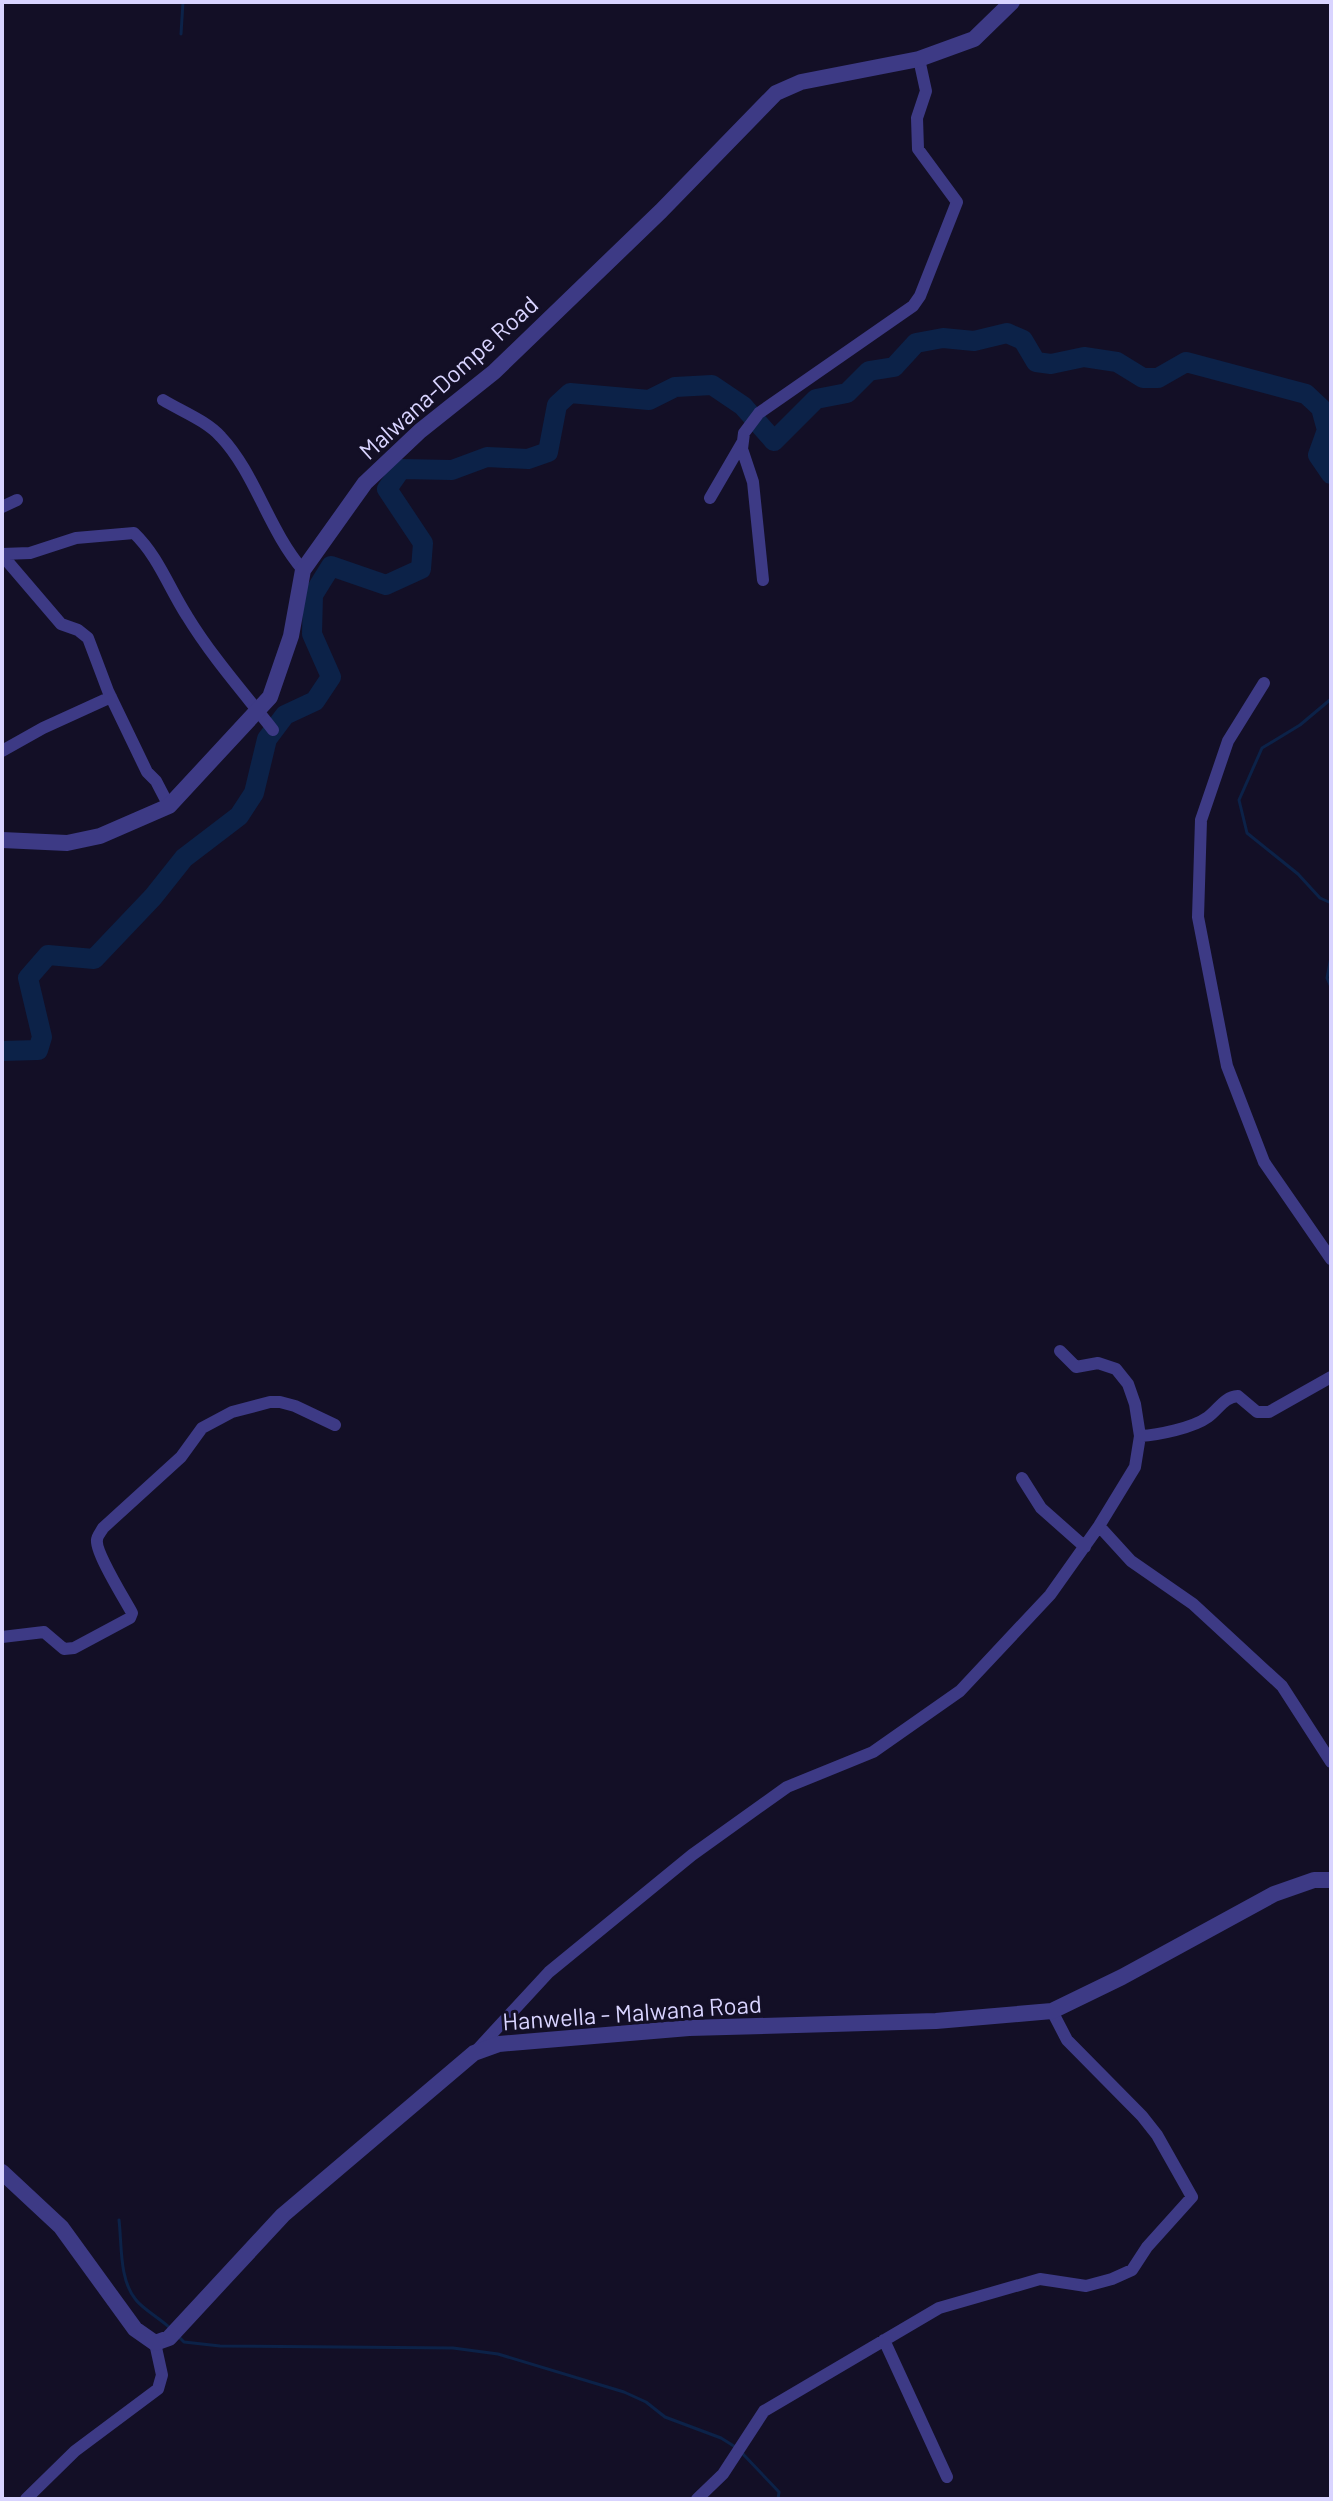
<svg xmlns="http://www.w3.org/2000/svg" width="1333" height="2501" font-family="Barlow,sans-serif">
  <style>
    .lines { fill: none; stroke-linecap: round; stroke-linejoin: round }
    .stream { stroke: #0c2248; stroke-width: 3 }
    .river { stroke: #0c2248; stroke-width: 20 }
    .minor { stroke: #3d3a85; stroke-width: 12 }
    .tertiary { stroke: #3d3a85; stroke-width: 16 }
    .labels { text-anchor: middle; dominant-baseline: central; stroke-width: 6; stroke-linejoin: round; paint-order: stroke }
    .street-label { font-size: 24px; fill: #d9d4ff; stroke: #130f26 }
  </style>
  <rect width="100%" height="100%" fill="#130f26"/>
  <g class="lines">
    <path class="stream" d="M181,34L183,2
      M1331,699L1300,725L1262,748L1239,800L1247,833L1298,874L1320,898L1331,903
      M1331,957L1327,978L1331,987
      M119,2220C122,2245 119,2280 136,2300C144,2310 161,2319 171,2329
      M179,2337L184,2342L220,2346L453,2348L498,2354L624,2392L646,2402L665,2417L721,2438L737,2448
      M742,2453L779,2492L778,2499"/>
    <path class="river" d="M2,1051L38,1050L42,1037L28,978L48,955L94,959L153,897L184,858L239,816L254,793L267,739L285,715L315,701L331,677L312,634L313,595L331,566L386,585L421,569L423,543L387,489L401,469L452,470L487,457L528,459L548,452L557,405L570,393L649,400L675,387L712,385L743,406L774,441L816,399L847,393L869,371L894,367L916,343L943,338L974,341L1007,333L1023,340L1036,362L1051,364L1084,357L1117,362L1143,378H1158L1186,362L1306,394L1321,408L1327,430L1318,455L1331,474"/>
    <path class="minor" d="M163,400C181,411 207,421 221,437C255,473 269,531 303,570
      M710,498L742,443
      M2,507L17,500
      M2,554L30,553L76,538L134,533C158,556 169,588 187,616C212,657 244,693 273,730
      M2,555L61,624L78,630L88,638L108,691L147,772L156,781L169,806
      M763,580L753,482L742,449L744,433L759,413L913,306L920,296L957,202L918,149L917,118L926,91L919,59
      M1264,683L1228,741L1201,820L1198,917L1227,1066L1264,1162L1331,1259
      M2,751L43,728L111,697
      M1140,1436C1158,1435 1193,1428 1208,1417C1219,1409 1224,1397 1238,1396L1257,1412H1269L1331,1377
      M1022,1478L1041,1508L1085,1547
      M1099,1526L1131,1561L1193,1604L1282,1686L1331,1762
      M2,1637L44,1632L64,1649L74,1648L130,1618L132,1613C125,1600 95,1552 97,1540C97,1536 101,1532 103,1528L181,1457L202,1428L232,1412L270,1402H280L295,1406L335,1425
      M476,2051L549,1972L692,1855L787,1787L873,1752L960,1691L1050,1595L1099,1526L1135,1467L1140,1436L1135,1404L1128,1384L1116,1369L1098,1363L1076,1367L1060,1351
      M884,2340L947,2477
      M26,2499L75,2451L158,2389L162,2375L155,2343
      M697,2499L723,2474L764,2411L939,2308L1040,2279L1086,2286L1112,2279L1132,2270L1147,2247L1192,2197L1157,2135L1142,2116L1067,2040L1052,2011"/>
    <path class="tertiary" d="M2,840L67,843L100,836L169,806L270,697L291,636L303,570L365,483L420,431L494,372L661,211L776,93L801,82L919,59L974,39L1012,2
      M2,2172L61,2227L135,2329L155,2343L169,2338L283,2215L474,2053L499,2044L689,2028L936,2021L1052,2011L1122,1977L1274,1894L1314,1880H1331"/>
  </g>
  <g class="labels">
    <g class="street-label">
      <text transform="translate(448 377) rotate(-42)">Malwana-Dompe Road</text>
      <text transform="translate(632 2012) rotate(-4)">Hanwella - Malwana Road</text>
    </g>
  </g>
  <rect width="1333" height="2501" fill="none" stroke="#d9d4ff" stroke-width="8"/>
</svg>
